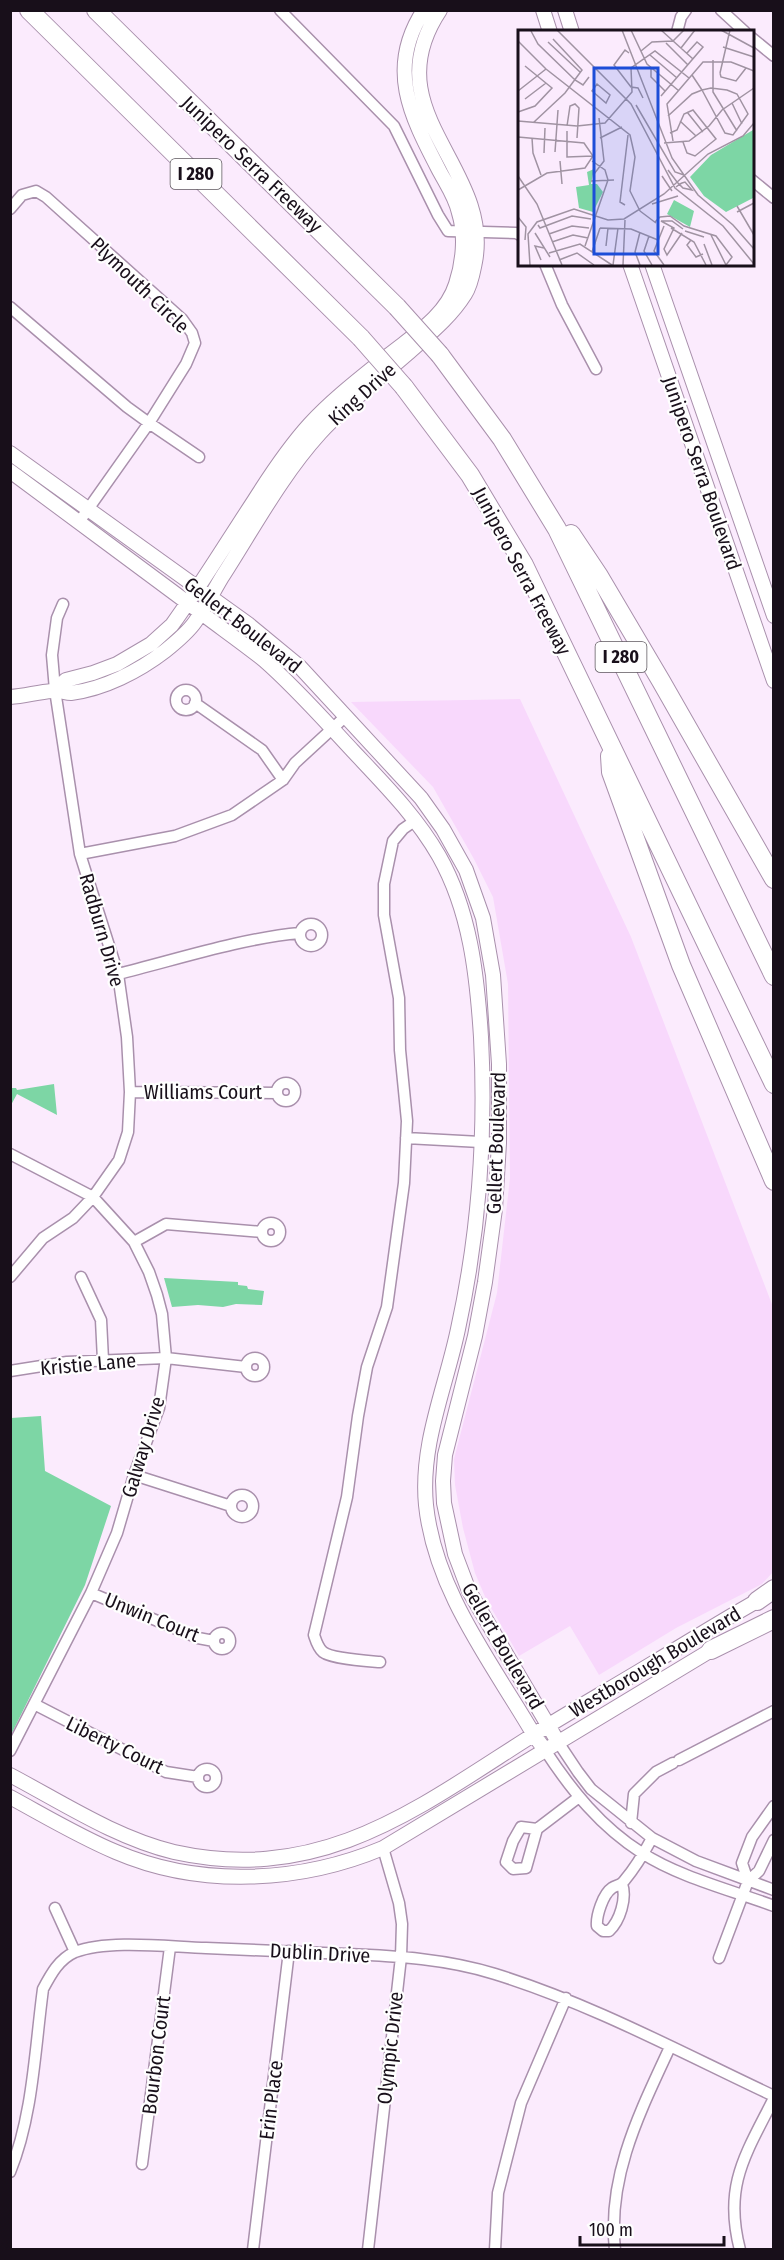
<svg xmlns="http://www.w3.org/2000/svg" width="784" height="2260" font-family="'Fira Sans Condensed',sans-serif">
  <style>
    .built { fill: #f8d8fc }
    .green { fill: #7dd6a5 }
    .lines { fill: none; stroke-linecap: round; stroke-linejoin: round }
    .street-casing { stroke: #a990ac; stroke-width: 13 }
    .secondary-casing { stroke: #a990ac; stroke-width: 16 }
    .highway-casing { stroke: #a990ac; stroke-width: 20 }
    .street { stroke: #fff; stroke-width: 10 }
    .secondary { stroke: #fff; stroke-width: 14 }
    .highway { stroke: #fff; stroke-width: 18 }
    .highway-bridge-casing { stroke: #a990ac; stroke-width: 20; stroke-linecap: butt }
    .highway-bridge { stroke: #fff; stroke-width: 18 }
    .labels { text-anchor: middle; dominant-baseline: central; stroke-width: 4.5; stroke-linejoin: round; paint-order: stroke }
    .shield { fill: #fefefe; stroke: #5d575e; stroke-width: 1.5 }
    .shield-label { font-size: 18px; font-weight: bold; fill: #180f1a }
    .street-label { font-size: 20px; fill: #180f1a; stroke: #fefefe }
    .inset-road { fill: none; stroke: #a093a2; stroke-width: 1.5 }
    .view { fill: #1d4ed8; fill-opacity: 0.15; stroke: #1d4ed8; stroke-width: 3 }
    .inset-edge { fill: none; stroke: #180f1a; stroke-width: 3 }
  </style>
  <rect width="100%" height="100%" fill="#fbebfd"/>
  <path class="built" d="M520,699L631,937L773,1307V1572L762,1584L676,1628L599,1675L570,1626L519,1656L486,1599L475,1573L463,1528L455,1485L454,1459L497,1293L510,1178L508,984L493,897L474,859L433,787L351,702Z"/>
  <path class="green" d="M54,1084L57,1115L17,1094L11,1105V1088H16L17,1090Z
    M164,1278L238,1282V1285L247,1286L248,1289L264,1291L262,1305L236,1304L223,1307L198,1305L172,1307Z
    M41,1416L45,1471L111,1506L85,1585L11,1735V1418Z"/>
  <g class="lines">
    <g class="street-casing">
      <path id="street" d="M280,10L394,126L438,215L448,231L516,233L520,235
        M721,10L745,32
        M677,32L681,17L686,10
        M752,38L774,56
        M752,180L774,198
        M10,209L22,195L36,191L46,197L182,319L192,333L195,343L186,364L149,423L127,407L10,307
        M545,264L562,305L596,369
        M79,522L149,423L199,457
        M176 700a10 10 0 1 1 20 0a10 10 0 1 1-20 0Z
        M195,703L262,750L283,780
        M80,854L175,836L232,815L283,780L295,763L346,716
        M300 935a11 11 0 1 1 22 0a11 11 0 1 1-22 0Z
        M118,974C175,960 242,938 300,933
        M277 1092a9 9 0 1 1 18 0a9 9 0 1 1-18 0Z
        M130,1092L277,1093
        M406,1138L499,1143
        M10,1154L93,1197L134,1242L149,1272L157,1295L162,1314L166,1358L159,1408L134,1475L117,1533L91,1593L10,1751
        M262 1232a9 9 0 1 1 18 0a9 9 0 1 1-18 0Z
        M134,1242L166,1224L262,1232
        M10,1277L43,1238L73,1218L93,1197L119,1160L128,1132L130,1092L127,1037L118,974L80,854L55,690L52,655L57,618L63,604
        M81,1277L101,1320L103,1360
        M246 1367a9 9 0 1 1 18 0a9 9 0 1 1-18 0Z
        M10,1371L67,1362L166,1358L246,1367
        M134,1475L231,1506
        M231 1506a11 11 0 1 1 22 0a11 11 0 1 1-22 0Z
        M91,1593L198,1638L214,1641
        M214 1641a8 8 0 1 1 16 0a8 8 0 1 1-16 0Z
        M380,1662C368,1661 332,1659 323,1652C318,1648 316,1641 314,1635L347,1497L358,1416L367,1367L387,1307L404,1183L407,1121L400,1050L399,998L384,915V884L393,841L403,829L416,820
        M34,1704L166,1772L198,1777
        M558,1742L578,1772L591,1789L652,1838L696,1861L774,1890
        M545,1750C571,1790 601,1827 642,1853C679,1877 731,1890 774,1906
        M679,1760L774,1711
        M198 1778a9 9 0 1 1 18 0a9 9 0 1 1-18 0Z
        M631,1823L634,1794L656,1772L673,1763
        M537,1829L526,1868L513,1869L506,1862L513,1841L521,1827L537,1829L579,1797
        M748,1881L742,1863L752,1837L774,1806
        M622,1884C627,1898 620,1921 609,1931H603L597,1926C596,1916 603,1894 612,1888C616,1885 620,1886 624,1881C635,1868 644,1853 652,1838
        M55,1908L75,1952
        M719,1958L748,1881L759,1871L774,1840
        M142,2164L170,1947
        M10,2172C33,2116 35,2048 43,1989C51,1974 59,1959 75,1952C109,1939 170,1947 206,1948C253,1950 300,1952 347,1954C397,1956 447,1959 495,1974C592,2004 682,2053 774,2096
        M253,2250L289,1951
        M368,2250L401,1957L402,1924L399,1903L383,1848
        M495,2250L498,2193L521,2103L566,1998
        M615,2250C607,2176 640,2112 670,2047
        M740,2250C723,2185 746,2154 774,2098"/>
    </g>
    <g class="secondary-casing">
      <path id="secondary" d="M543,10L550,32
        M565,10L572,32
        M630,264L774,681
        M652,264L774,616
        M10,453L248,624L300,667L421,798L443,829L466,870L483,918L493,975L499,1064V1143L495,1209L485,1282L475,1336L445,1455L443,1481L444,1503L455,1554L469,1591L558,1742
        M10,471C75,519 139,567 204,615C224,630 244,644 264,660C296,688 324,720 353,751C384,784 416,816 439,856C470,911 477,974 481,1037C486,1135 479,1233 458,1329C446,1387 420,1444 426,1505C435,1591 492,1663 534,1735L545,1750
        M55,690L66,680L93,673L117,664L151,644L172,625C201,585 227,542 254,501C271,474 289,447 310,424C334,398 362,377 389,355C414,335 446,316 456,284C463,263 466,235 459,213C456,198 447,185 440,172C412,118 385,69 424,10
        M10,697C25,696 38,692 52,691C59,690 65,693 71,693C104,689 139,671 165,651C175,643 188,632 195,622C205,608 213,592 222,577C253,529 281,476 320,433C346,405 377,380 407,354C428,335 450,318 465,294C471,285 473,272 475,262C493,166 372,112 440,10
        M10,1775C63,1803 116,1838 174,1852C329,1886 426,1801 549,1725C585,1703 622,1682 658,1660C693,1639 728,1617 764,1597
        M10,1797C45,1816 80,1837 116,1852C200,1888 300,1883 383,1848L718,1646"/>
    </g>
    <g class="highway-casing">
      <path id="highway" d="M29,10L361,338
        M96,10L397,307
        M440,355L502,439L557,529L774,976
        M404,387L470,475L524,565L774,1084
        M571,534L599,576L661,681L774,879
        M610,756L611,772L681,965L774,1181
        M757,1601L774,1589
        M711,1650L774,1619"/>
    </g>
    <use href="#street" class="street"/>
    <use href="#secondary" class="secondary"/>
    <use href="#highway" class="highway"/>
    <g class="highway-bridge-casing">
      <path id="highway-bridge" d="M397,307L440,355
        M361,338L404,387"/>
    </g>
    <use href="#highway-bridge" class="highway-bridge"/>
  </g>
  <g class="labels">
    <g class="shield">
      <rect x="170.5" y="159" width="51" height="30" rx="4.5"/>
      <rect x="595.5" y="642" width="51" height="30" rx="4.5"/>
    </g>
    <g class="shield-label">
      <text x="196" y="174">I 280</text>
      <text x="621" y="657">I 280</text>
    </g>
    <g class="street-label">
      <text transform="translate(252 164) rotate(44)">Junipero Serra Freeway</text>
      <text transform="translate(140 285) rotate(44)">Plymouth Circle</text>
      <text transform="translate(362 394) rotate(-42)">King Drive</text>
      <text transform="translate(702 473) rotate(71)">Junipero Serra Boulevard</text>
      <text transform="translate(522 571) rotate(62)">Junipero Serra Freeway</text>
      <text transform="translate(243 625) rotate(38)">Gellert Boulevard</text>
      <text transform="translate(102 930) rotate(74)">Radburn Drive</text>
      <text x="203" y="1092">Williams Court</text>
      <text transform="translate(496 1143) rotate(-88)">Gellert Boulevard</text>
      <text transform="translate(88 1364) rotate(-5)">Kristie Lane</text>
      <text transform="translate(143 1447) rotate(-73)">Galway Drive</text>
      <text transform="translate(152 1617) rotate(22)">Unwin Court</text>
      <text transform="translate(503 1646) rotate(60)">Gellert Boulevard</text>
      <text transform="translate(655 1662) rotate(-31)">Westborough Boulevard</text>
      <text transform="translate(115 1745) rotate(26)">Liberty Court</text>
      <text transform="translate(320 1953) rotate(3)">Dublin Drive</text>
      <text transform="translate(390 2048) rotate(-84)">Olympic Drive</text>
      <text transform="translate(156 2055) rotate(-83)">Bourbon Court</text>
      <text transform="translate(271 2100) rotate(-83)">Erin Place</text>
    </g>
  </g>
  <g transform="translate(518 30)">
    <rect width="236" height="236" fill="#fbebfd"/>
    <path d="M235,100V168L208,182L186,166L172,147L193,125ZM76,139L73,154H79L85,162L75,182L61,178L58,157L71,155L69,142ZM156,170L176,181L172,197L149,184Z" fill="#7dd6a5"/>
    <path class="inset-road" d="M39,0L113,74L157,158L205,196L236,234M104,0L154,128L180,165L215,195L236,219M113,0L129,34L161,61M143,0L175,29M203,0L236,18M13,1L20,14L57,50L65,55L71,47M0,11L28,39L112,105L117,127L112,161L122,181M30,12L62,42M148,13L170,35M205,17L236,27M163,18L177,0M123,21L134,12L155,11L166,0M111,23L107,20L96,35L113,57L120,58L125,68M132,25L159,48M195,30V62L219,101M133,37V47L147,61M202,43L212,0M202,43L203,47L218,51L228,38M174,45L184,60M79,54L92,65L88,73L74,61ZM0,61L28,39M143,66L185,17L179,12L169,23M7,69L28,53M214,73L224,94M118,75L157,142L166,145M0,82L17,76L34,58L7,36M169,82L185,102M150,86L174,64L184,60L193,58L209,60L219,64L230,84L215,105L207,103L184,60M0,91L59,96L87,93L114,62L113,38L137,21L171,48M162,91L178,106M16,92L47,63L64,40L35,9M49,96L52,76L57,74L61,78L59,108M49,101V127L75,126M152,103L159,100L166,84L175,80L198,109L177,126L169,123L165,112M0,107L66,113L75,126L67,138L29,143L0,160M14,108L15,123L23,145M82,108L104,97M155,111L149,74L185,32H213L236,41M146,113L171,111L191,96L204,80L236,58M37,122L40,80M26,123L27,98M42,131L44,154M150,140L159,152L165,158L174,160L167,152L164,153L162,154L158,157M0,146L19,174L44,235M144,146L154,161M73,151L96,150M76,151V144L86,131L81,88M134,174L160,166M107,175L102,172L110,105M219,176L236,205M122,181L138,193M219,182L236,173M0,187L8,197L7,210M137,192L142,187L152,186L166,196L198,206L214,227L208,235M20,195L22,198L54,186L73,189M82,198L113,199L140,210M153,198L176,212L188,235M167,201L186,207M17,203L32,227M164,203L149,225L146,219L156,198L143,191H154L165,199M31,204L54,196L71,198M193,205L208,235M131,206L126,221L134,235M173,210L169,215L178,227L185,224M34,212L55,205L70,208M186,214L194,235M67,216L90,150L87,140L74,131M88,216L90,198M74,222L82,198M31,223L62,214L94,235M23,230L17,216L26,218M41,230L59,223L76,235M12,235L10,204L19,192L56,179L90,190L106,189L146,164L190,124L225,106L236,93M95,235L100,198M105,235L107,190M122,235L117,222L122,202M146,235L136,221L146,196"/>
    <path class="view" d="M76,38H140V224H76Z"/>
    <rect width="236" height="236" class="inset-edge"/>
  </g>
  <rect width="784" height="2260" fill="none" stroke="#180f1a" stroke-width="24"/>
  <path d="M580 2236v9h144v-9" fill="none" stroke="#180f1a" stroke-width="3"/>
  <text x="589" y="2236" font-size="18" fill="#180f1a" stroke="#fefefe" stroke-width="4.5" paint-order="stroke">100 m</text>
</svg>
